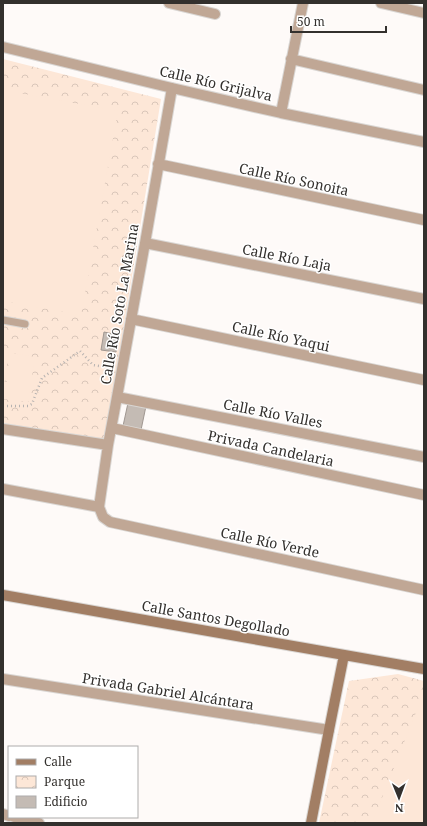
<svg xmlns="http://www.w3.org/2000/svg" width="427" height="826" font-family="'Noto Serif',serif">
  <style>
    .park { fill: url(#park-crowns) }
    .pitch { fill: #fde7d7 }
    .building { fill: #c4bbb4; stroke: #a09791 }
    .lines { fill: none; stroke-linecap: round; stroke-linejoin: round }
    .service-casing { stroke: #d9d6d3; stroke-width: 9 }
    .minor-casing { stroke: #d9d6d3; stroke-width: 12 }
    .secondary-casing { stroke: #d9d6d3; stroke-width: 12 }
    .path { stroke: #b6b2b0; stroke-width: 2.5; stroke-dasharray: 1 3; stroke-linecap: butt }
    .service { stroke: #c0a795; stroke-width: 7 }
    .minor { stroke: #c0a795; stroke-width: 10 }
    .secondary { stroke: #a27e64; stroke-width: 10 }
    .labels { text-anchor: middle; dominant-baseline: central; stroke-width: 3; stroke-linejoin: round; paint-order: stroke }
    .street-label { font-size: 14px; fill: #33302d; stroke: #fff }
  </style>
  <defs>
    <pattern id="park-crowns" width="20" height="18" patternUnits="userSpaceOnUse"><rect width="20" height="18" fill="#fde7d7"/><path d="M2 6a3 3 0 1 1 6 0M12 15a3 3 0 1 1 6 0" fill="none" stroke="#d9c6b9"/></pattern>
  </defs>
  <rect width="100%" height="100%" fill="#fefaf8"/>
  <path class="park" d="M3,59L161,99L105,441L3,423Z
    M398,674L424,681V823H319L349,681Z"/>
  <path class="pitch" d="M3,90L118,111L81,315L3,301Z
    M3,352H9L3,393Z
    M11,353L35,357L28,402L4,399Z
    M423,695L424,823H372Z"/>
  <path class="building" d="M104,332L118,335L116,352L101,350Z
    M128,403L146,406L141,430L123,426Z"/>
  <g class="lines">
    <g class="service-casing">
      <path id="service" d="M3,320L25,324"/>
    </g>
    <g class="minor-casing">
      <path id="minor" d="M169,3L215,14
        M381,3L424,13
        M3,47L172,88L281,113L424,142
        M291,59L424,90
        M172,88L145,243L117,397L108,445L99,507L103,517L110,522L424,590
        M281,113L303,3
        M158,164L424,220
        M145,243L424,299
        M131,319L424,380
        M117,397L424,457
        M112,428L424,495
        M3,429L108,445
        M3,489L99,507
        M3,679L329,730
        M3,814L9,816
        M14,817L39,823"/>
    </g>
    <g class="secondary-casing">
      <path id="secondary" d="M3,595L424,669
        M311,823L329,730L344,655"/>
    </g>
    <path class="path" d="M3,406H28L32,404L42,378L80,351L93,365L112,368"/>
    <use href="#service" class="service"/>
    <use href="#minor" class="minor"/>
    <use href="#secondary" class="secondary"/>
  </g>
  <g class="labels">
    <g class="street-label">
      <text transform="translate(216 83) rotate(13)">Calle Río Grijalva</text>
      <text transform="translate(294 179) rotate(12)">Calle Río Sonoita</text>
      <text transform="translate(287 257) rotate(11)">Calle Río Laja</text>
      <text transform="translate(119 304) rotate(-80)">Calle Río Soto La Marina</text>
      <text transform="translate(281 336) rotate(12)">Calle Río Yaqui</text>
      <text transform="translate(273 413) rotate(11)">Calle Río Valles</text>
      <text transform="translate(271 448) rotate(12)">Privada Candelaria</text>
      <text transform="translate(270 542) rotate(12)">Calle Río Verde</text>
      <text transform="translate(216 618) rotate(10)">Calle Santos Degollado</text>
      <text transform="translate(168 691) rotate(9)">Privada Gabriel Alcántara</text>
    </g>
  </g>
  <rect width="427" height="826" fill="none" stroke="#33302d" stroke-width="8"/>
  <rect x="8" y="746" width="130" height="72" fill="#ffffff" stroke="#adacab"/>
  <rect x="16" y="759" width="20" height="6" fill="#a27e64" stroke="#adacab"/>
  <text x="44" y="766" font-size="12" fill="#33302d">Calle</text>
  <rect x="16" y="776" width="20" height="12" fill="url(#park-crowns)" stroke="#adacab"/>
  <text x="44" y="786" font-size="12" fill="#33302d">Parque</text>
  <rect x="16" y="796" width="20" height="12" fill="#c4bbb4" stroke="#adacab"/>
  <text x="44" y="806" font-size="12" fill="#33302d">Edificio</text>
  <g transform="translate(399 798) rotate(179)" stroke="#ffffff" stroke-width="3" paint-order="stroke">
  <path d="M0-3L7 15L0 10L-7 15Z" fill="#33302d"/>
  <text y="-6" font-size="11" font-weight="bold" text-anchor="middle" fill="#33302d">N</text>
  </g>
  <path d="M291 26v6h95v-6" fill="none" stroke="#33302d" stroke-width="2"/>
  <text x="297" y="26" font-size="12" fill="#33302d" stroke="#ffffff" stroke-width="3" paint-order="stroke">50 m</text>
</svg>
